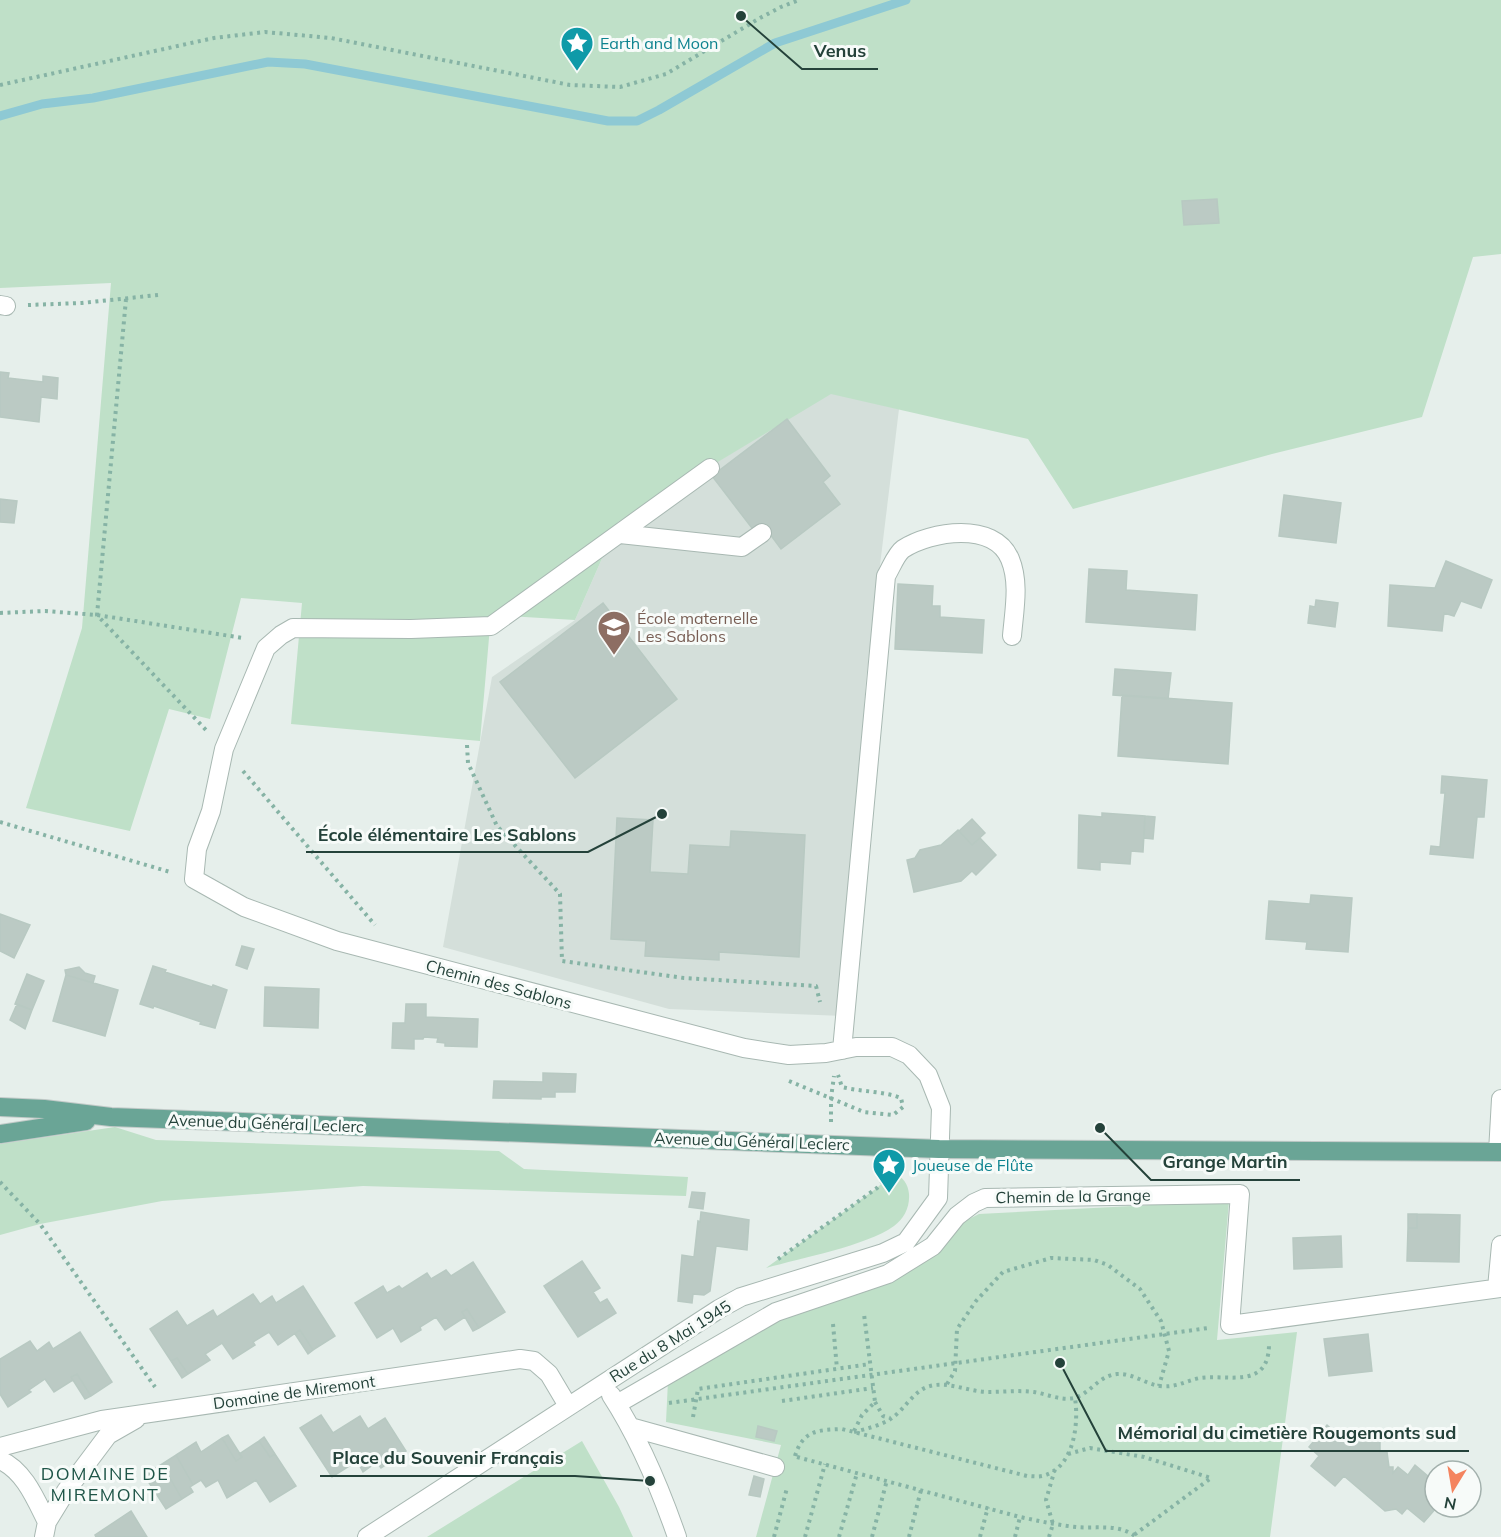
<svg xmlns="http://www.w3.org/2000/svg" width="1501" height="1537" font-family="Mulish,sans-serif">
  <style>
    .built { fill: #d4dfda }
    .green { fill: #bfe0c8 }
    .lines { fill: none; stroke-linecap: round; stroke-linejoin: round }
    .stream { stroke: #8ec9d4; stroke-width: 9 }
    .building { fill: #bbcac4; stroke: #b8c9c2; stroke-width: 1.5 }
    .minor-casing { stroke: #a8b8b2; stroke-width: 20 }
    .major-casing { stroke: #c2cac8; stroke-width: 20 }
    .path { stroke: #86b3a5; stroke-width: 4; stroke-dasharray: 3 4.5; stroke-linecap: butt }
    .minor { stroke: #fff; stroke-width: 18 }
    .major { stroke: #6aa596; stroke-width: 18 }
    .labels { text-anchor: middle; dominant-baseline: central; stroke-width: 6; stroke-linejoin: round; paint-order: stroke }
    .culture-label { font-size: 16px; fill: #0d838f; stroke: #f7fbf9; text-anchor: start }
    .education-label { font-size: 16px; fill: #785e54; stroke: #f7fbf9; text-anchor: start }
    .street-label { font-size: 16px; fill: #24423a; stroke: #f7fbf9 }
    .neighbourhood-label { font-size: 18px; letter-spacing: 1.5px; fill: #1f5548; stroke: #f7fbf9 }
    .leader { fill: none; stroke: #24423a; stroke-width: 2 }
    .callout-dot { fill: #24423a; stroke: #f7fbf9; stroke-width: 2 }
    .callout-label { font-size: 18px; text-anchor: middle; font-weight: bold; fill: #24423a; stroke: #f7fbf9; stroke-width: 6; stroke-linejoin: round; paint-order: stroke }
  </style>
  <rect width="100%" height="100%" fill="#e6efeb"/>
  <path class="built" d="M831,393L899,409L866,680L843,1016L669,1009L443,947L492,677L575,620L618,522Z"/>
  <path class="green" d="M0,0H1501V254L1473,257L1422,417L1272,454L1073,509L1028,439L831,394L618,522L575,620L491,615L480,741L291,724L302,603L241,598L210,719L169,709L130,831L26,808L82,628L111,283L0,288Z
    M115,1127L156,1140L499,1151L524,1169L688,1177L686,1196L363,1186L162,1201L40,1224L0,1235V1144Z
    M894,1173C903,1177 908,1184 909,1194C910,1207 904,1219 894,1226C866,1246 801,1258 766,1268L877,1188L888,1177Z
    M1229,1201L1217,1340L1297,1332L1270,1537H756L781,1445L666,1422L668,1381L781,1319L885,1283L957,1225L979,1214Z
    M582,1441L619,1507L633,1537H427Z"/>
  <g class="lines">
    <path class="stream" d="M0,116L42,104L93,98L268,62L305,64L608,121H637L659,110L775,43L906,0"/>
  </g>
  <path class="building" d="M1217,199L1219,223L1184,225L1182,201Z
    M0,372L9,373L8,378L43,382V376L58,378L57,399L41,397L39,422L0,417Z
    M787,419L830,476L823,482L840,504L781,549L764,526L755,532L712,476Z
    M1284,495L1341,503L1336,543L1279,536Z
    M0,499L17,501L14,523L0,522Z
    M1446,561L1492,580L1481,608L1461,601L1454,616L1444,613L1442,631L1388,626L1390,585L1435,588Z
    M1089,569L1127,571L1126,590L1197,595L1195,630L1086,622Z
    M898,584L933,586L932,606H940V617L984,620L982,653L895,649Z
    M1316,600L1338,603L1335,627L1308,623L1310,606L1315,607Z
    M603,603L677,699L575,778L500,682Z
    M1115,669L1171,673L1168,699L1113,695Z
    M1122,695L1232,703L1228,764L1118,756Z
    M1442,776L1487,780L1484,817H1477L1473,858L1430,854L1431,846L1440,847L1445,793H1441Z
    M1102,813L1145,816L1143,852L1131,851L1130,864L1100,862V870L1078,868L1079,815L1102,817Z
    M1145,816L1155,817L1153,839L1144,838Z
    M617,818L653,820L650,872L688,874L690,845L730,847L731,831L805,835L799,957L719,952V960L645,956L646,941L611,939Z
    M972,819L985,833L972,845L959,831Z
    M958,830L972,845L980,838L996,855L976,875L972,871L961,881L914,892L907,860L915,858L920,850L941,845Z
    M1311,895L1352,898L1348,952L1306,949L1307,942L1266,939L1269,901L1310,904Z
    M0,914L30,925L14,958L0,951Z
    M242,946L254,949L247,969L236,965Z
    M153,966L166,970L165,972L212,987L213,985L227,990L215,1028L200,1024L201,1022L154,1006L153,1008L140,1004Z
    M79,967L85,973L95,976L93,983L66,975L65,970Z
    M27,974L44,981L32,1010L15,1004Z
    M66,975L118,990L105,1036L53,1021Z
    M265,987L319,989L318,1028L264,1026Z
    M17,1004L32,1010L25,1029L10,1020Z
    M406,1004H426V1017L478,1019L477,1047L445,1046V1043L437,1042L438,1038L424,1037L423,1039H414V1049L392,1048L393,1023H405Z
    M543,1073L576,1074L575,1092H555V1097H541V1099L493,1098L494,1081L543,1082Z
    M692,1192L705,1193L703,1209L689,1207Z
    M701,1212L749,1220L747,1250L716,1246L710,1291L704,1295L693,1294L692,1303L678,1301L682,1255L694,1257L698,1221L700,1222Z
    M1408,1214H1417V1228H1408Z
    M1417,1214L1460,1215L1459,1262L1407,1261L1408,1228H1417Z
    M1341,1236L1342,1267L1294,1269L1293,1238Z
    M582,1261L600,1288L593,1292L600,1303L607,1299L616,1313L578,1337L544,1286Z
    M473,1262L505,1312L479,1328L467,1309L462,1312L465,1317L445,1330L436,1317L420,1327L421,1330L401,1342L393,1328L377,1338L355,1303L383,1286L387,1293L399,1286L402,1289L427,1273L431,1279L446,1270L451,1276Z
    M303,1286L335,1336L313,1350L300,1330L278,1345L269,1332L253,1342L255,1345L233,1359L222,1343L205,1354L210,1360L188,1374L177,1358L171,1361L150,1329L177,1311L187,1326L213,1310L217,1317L253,1294L260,1304L272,1296L276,1303Z
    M467,1309L479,1328L473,1331L462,1312Z
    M300,1330L313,1350L308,1354L295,1334Z
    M80,1332L112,1382L91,1396L77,1374L71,1377L73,1380L54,1392L45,1379L29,1390L31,1392L8,1407L0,1394V1359L30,1341L37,1351L49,1342L53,1349Z
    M1368,1334L1372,1371L1329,1376L1324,1339Z
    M177,1358L188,1374L182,1378L171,1361Z
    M77,1374L91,1396L85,1399L71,1377Z
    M321,1415L333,1433L360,1416L368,1429L385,1418L406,1451L381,1468L377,1462L363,1472L357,1461L332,1477L300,1428Z
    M1327,1425L1350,1446L1357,1436L1380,1434V1452H1387L1389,1467H1393V1473L1398,1467L1408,1475L1415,1465L1435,1482V1488L1427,1497L1430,1500L1432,1497L1435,1499V1507H1437L1424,1522L1407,1508L1402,1514L1396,1509L1385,1511L1344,1476L1335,1486L1311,1466L1319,1456L1309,1447Z
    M758,1426L777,1431L774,1441L756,1437Z
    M228,1435L242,1457L236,1461L222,1438Z
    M264,1437L275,1454L270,1457L259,1441Z
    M222,1438L236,1461L242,1457L239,1454L259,1441L270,1457L275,1454L296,1486L270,1502L256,1480L227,1498L218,1480L206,1487L201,1480L193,1485L176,1455L196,1442L201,1452Z
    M176,1455L193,1485L190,1487L193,1492L182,1499L162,1464Z
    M162,1464L182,1499L166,1509L144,1475Z
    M754,1476L764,1479L760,1497L749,1495Z
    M131,1511L147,1537H96L95,1535Z"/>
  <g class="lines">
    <g class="minor-casing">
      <path id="minor" d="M0,305L6,306
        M620,534L742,547L762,533
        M842,1050L886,576C891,568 896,554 903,549C931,531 994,521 1010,559C1020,583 1014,611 1012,636
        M1498,1152L1501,1099
        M1497,1288L1501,1245
        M611,1395C639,1438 660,1488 677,1537
        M617,1404L776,1312L888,1274L933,1246L957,1216L974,1203L985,1198L1240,1194L1230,1325L1501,1288
        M630,1427L775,1467
        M0,1447L102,1420L520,1359L534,1361L549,1374L568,1406
        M0,1460C24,1470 36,1500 47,1522
        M44,1537L47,1522L66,1491L108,1435L136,1419
        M367,1537L719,1309L741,1297L883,1253L906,1242L938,1198L941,1108L928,1075L909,1055L892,1047H856L826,1053L789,1055L744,1048L337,941L244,907L194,879L197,849L211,811L224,749L266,648L281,635L293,628L411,629L491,626L710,468"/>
    </g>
    <g class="major-casing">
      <path id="major" d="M0,1107L44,1109L111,1117L939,1149L1501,1152
        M0,1134L86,1121"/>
    </g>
    <path class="path" d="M0,85L214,38L265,32L331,38L570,85L620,87L666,74L760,18L781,7L799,0
      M126,299L97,615L206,730
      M28,305L82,303L158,295
      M0,613L45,611L97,615L243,638
      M467,745L468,763L497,826L560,894L562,961L684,978L816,986L820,1002
      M243,771L375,925
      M0,822L170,872
      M789,1081L864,1112L893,1115L903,1107L901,1098C883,1091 862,1092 842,1087L838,1075
      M831,1122V1098L834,1076
      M0,1182L40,1224L155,1387
      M778,1259L877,1188L888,1177L887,1171
      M833,1324L837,1369
      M947,1384L955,1371L957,1329L976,1301L1003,1272L1051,1258L1094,1260L1108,1265L1140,1289L1161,1321L1169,1351L1159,1386
      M782,1401L873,1388
      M875,1402L883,1416L890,1418
      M669,1403L1208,1328
      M693,1417L698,1389L870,1364
      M854,1431L862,1415L875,1402L864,1314
      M854,1432C866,1429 882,1425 892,1418C905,1409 914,1390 930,1386C949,1381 969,1392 988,1392C1003,1392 1018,1390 1034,1392C1047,1394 1061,1401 1074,1398C1090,1394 1098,1376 1117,1374C1133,1373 1145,1384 1160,1386C1176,1388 1185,1381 1200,1378C1228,1374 1269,1390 1269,1344
      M1068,1454L1090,1448L1144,1457L1211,1478L1134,1535
      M795,1456C803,1430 818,1430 842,1429L1027,1476C1032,1476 1037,1477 1042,1476C1074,1469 1079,1424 1075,1398
      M797,1457L1020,1517C1039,1521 1057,1525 1076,1527C1096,1529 1119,1523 1136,1537
      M774,1537L787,1488
      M805,1537L825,1464
      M839,1537L857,1473
      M872,1537L887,1480
      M909,1537L921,1490
      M980,1537L988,1507
      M1015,1537L1020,1517
      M1049,1537L1053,1524L1046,1500L1055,1469"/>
    <use href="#minor" class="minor"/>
    <use href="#major" class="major"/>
  </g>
  <defs>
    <g id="sight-pin" transform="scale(1.725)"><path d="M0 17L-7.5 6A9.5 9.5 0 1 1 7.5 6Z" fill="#0f9aa8" stroke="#f7fbf9"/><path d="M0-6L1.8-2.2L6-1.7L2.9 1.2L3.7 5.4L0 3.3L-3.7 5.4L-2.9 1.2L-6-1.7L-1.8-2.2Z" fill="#fff"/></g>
    <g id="school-pin" transform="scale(1.725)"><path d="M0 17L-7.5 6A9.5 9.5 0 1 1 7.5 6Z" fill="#8d6e63" stroke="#f7fbf9"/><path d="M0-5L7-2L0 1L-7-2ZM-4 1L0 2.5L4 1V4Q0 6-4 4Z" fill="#fff"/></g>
  </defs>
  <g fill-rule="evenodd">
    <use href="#sight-pin" x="577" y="43"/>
    <use href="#school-pin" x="614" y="627"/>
    <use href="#sight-pin" x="889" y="1165"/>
  </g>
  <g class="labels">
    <g class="culture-label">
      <text x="600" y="43">Earth and Moon</text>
      <text x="912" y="1165">Joueuse de Flûte</text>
    </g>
    <g class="education-label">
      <text x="637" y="618">École maternelle<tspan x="637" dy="18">Les Sablons</tspan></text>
    </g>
    <g class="street-label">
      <text transform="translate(499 984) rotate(15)">Chemin des Sablons</text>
      <text transform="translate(266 1123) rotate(2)">Avenue du Général Leclerc</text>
      <text transform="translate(752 1141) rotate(2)">Avenue du Général Leclerc</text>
      <text transform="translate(1073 1196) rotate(-1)">Chemin de la Grange</text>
      <text transform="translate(670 1341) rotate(-32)">Rue du 8 Mai 1945</text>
      <text transform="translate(294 1392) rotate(-8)">Domaine de Miremont</text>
    </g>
    <g class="neighbourhood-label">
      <text x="105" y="1473">DOMAINE DE<tspan x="105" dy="21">MIREMONT</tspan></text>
    </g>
  </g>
  <path class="leader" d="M741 16L802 69H878M662 814L588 852H306M1100 1128L1151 1180H1300M1060 1363L1106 1451H1469M650 1481L575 1476H320"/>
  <g class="callout-dot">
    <circle cx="741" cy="16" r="6"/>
    <circle cx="662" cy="814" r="6"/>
    <circle cx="1100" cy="1128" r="6"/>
    <circle cx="1060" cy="1363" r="6"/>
    <circle cx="650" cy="1481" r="6"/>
  </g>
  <g class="callout-label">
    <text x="840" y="57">Venus</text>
    <text x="447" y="841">École élémentaire Les Sablons</text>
    <text x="1225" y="1168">Grange Martin</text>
    <text x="1287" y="1439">Mémorial du cimetière Rougemonts sud</text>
    <text x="448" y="1464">Place du Souvenir Français</text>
  </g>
  <g transform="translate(1453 1489) rotate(191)"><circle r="28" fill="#f7fbf9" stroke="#a3b1ad" stroke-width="1.5"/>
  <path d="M0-4.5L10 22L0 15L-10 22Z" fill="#f4845f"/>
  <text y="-9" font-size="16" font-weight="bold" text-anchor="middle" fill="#24423a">N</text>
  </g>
</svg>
